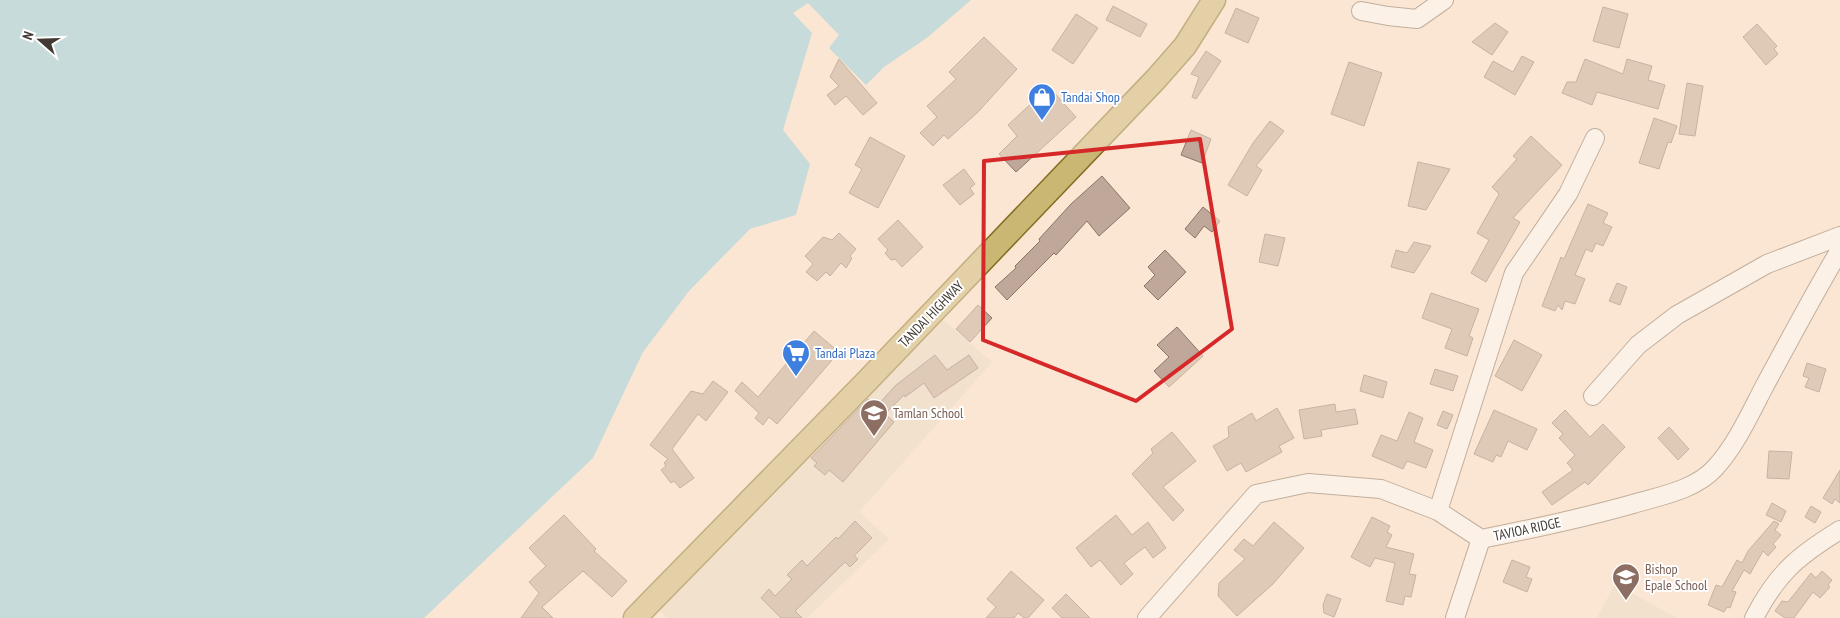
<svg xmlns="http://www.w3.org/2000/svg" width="1840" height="618" font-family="'PT Sans Narrow',sans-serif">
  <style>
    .education { fill: #e7dbc7 }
    .water { fill: #8bcee5 }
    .building { fill: #bfa899; stroke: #8b7466 }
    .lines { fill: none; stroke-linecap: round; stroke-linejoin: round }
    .minor-casing { stroke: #7f6d5b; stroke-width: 20 }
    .major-casing { stroke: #836c20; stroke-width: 25 }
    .minor { stroke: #fff; stroke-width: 18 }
    .major { stroke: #cab774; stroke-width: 22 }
    .marked { fill: none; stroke: #d62828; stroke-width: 4; stroke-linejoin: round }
    .labels { text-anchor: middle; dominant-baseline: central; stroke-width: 4; stroke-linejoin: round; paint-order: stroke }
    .shop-label { font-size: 14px; fill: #366cbe; stroke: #fff; text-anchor: start }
    .street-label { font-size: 14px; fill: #423a32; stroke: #fff }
    .education-label { font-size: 14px; fill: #785e54; stroke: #fff; text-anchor: start }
  </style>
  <rect width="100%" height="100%" fill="#fae6d2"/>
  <path class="education" d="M937,315L992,362L859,512L889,539L807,618H667L660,611Z
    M1615,584L1677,618H1597Z"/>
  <path class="water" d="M0,0H971L928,37L884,67L866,85L829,48L839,35L808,3L793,13L812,33L783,130L810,164L796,215L750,229L689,291L643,352L593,458L424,618H0Z"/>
  <path class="building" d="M1113,6L1147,24L1140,37L1106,20Z
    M1603,7L1628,14L1619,48L1593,41Z
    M1236,8L1259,18L1248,43L1225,33Z
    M1076,14L1098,28L1073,64L1052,50Z
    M1495,23L1508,32L1492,55L1472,42Z
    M1757,24L1777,46L1774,49L1778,54L1766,65L1743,37Z
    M984,37L1017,69L978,112L948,139L944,135L933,146L920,133L937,117L927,106L956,79L949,72Z
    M1206,51L1221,61L1196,99L1192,97L1199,77L1191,74Z
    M1522,56L1534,62L1515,95L1484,77L1493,61L1513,72Z
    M839,59L877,103L863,115L846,96L835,105L827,95L839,86L830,77Z
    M1585,59L1623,74L1627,59L1652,66L1648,80L1665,85L1658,109L1597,92L1592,105L1562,93L1567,82H1576Z
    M1349,62L1382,73L1364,126L1331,114Z
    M1687,83L1703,86L1695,136L1679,134Z
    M1049,87L1076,117L1016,172L999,154L1017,136L1008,125Z
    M1654,118L1677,126L1671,143L1668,142L1659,169L1639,163Z
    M1270,121L1284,131L1256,166L1262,170L1247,196L1228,185L1253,143Z
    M1191,130L1211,139L1202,163L1181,155Z
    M1531,136L1562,165L1513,218L1520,222L1486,282L1471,273L1489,240L1477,233L1499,194L1492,187L1517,159L1513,156Z
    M870,137L905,156L878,208L849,193L862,169L855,165Z
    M1418,162L1450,169L1426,210L1408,206Z
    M964,169L975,184L970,188L974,194L960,205L943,185Z
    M1102,176L1130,208L1099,236L1087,221L1056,255L1054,253L1007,300L995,287L1016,268L1015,266L1040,241L1039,239L1071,204Z
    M1588,204L1608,213L1603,223L1612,227L1603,246L1596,243L1592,252L1586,249L1575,275L1585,279L1575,304L1565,301L1562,310L1558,305L1555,311L1542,306L1561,257L1564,259Z
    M1203,207L1220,221L1212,232L1204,226L1195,238L1185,229Z
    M898,220L923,247L902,267L895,259L891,260L885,253L888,250L878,239Z
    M839,233L856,249L850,256L852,258L846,268L841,263L830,276L826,272L817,281L806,272L813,264L805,256L823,237L832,240Z
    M1265,234L1285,238L1278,266L1259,262Z
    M1414,242L1431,246L1414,273L1391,267L1396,250L1407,253Z
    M1165,250L1186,272L1158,300L1144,286L1155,275L1148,267Z
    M1617,283L1627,287L1620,305L1609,301Z
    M1431,293L1479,309L1469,336L1473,338L1467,356L1445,348L1452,329L1422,318Z
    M978,305L992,318L970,342L956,329Z
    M1177,327L1203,356L1169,387L1154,371L1169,357L1157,345Z
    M814,331L839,352L777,424L769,417L763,425L755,418L759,413L735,391L742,382L758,397Z
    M1514,340L1542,355L1522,391L1495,376Z
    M935,355L947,370L969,355L978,368L934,398L924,383L905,397L904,395L885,414L894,422L843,482L829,470L825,475L814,466L817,463L811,458L868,399L876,407L896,385Z
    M1807,363L1826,369L1819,392L1805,387L1809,378L1803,376Z
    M1435,369L1458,376L1453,391L1430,384Z
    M1364,375L1387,382L1383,398L1360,391Z
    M713,381L728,392L706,421L698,414L672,449L694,478L680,488L674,481L671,483L661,470L666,466L664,463L668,459L650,445L691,391L703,394Z
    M1335,404L1336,412L1355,409L1358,424L1321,430L1322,436L1304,439L1299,410Z
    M1277,408L1294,438L1279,446L1282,452L1246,472L1241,463L1227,471L1213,446L1229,437L1228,427L1252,413L1256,421Z
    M1494,410L1537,429L1527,450L1508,441L1501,457L1496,455L1493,462L1474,454Z
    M1565,410L1590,437L1603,424L1625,447L1588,485L1585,482L1552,505L1542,492L1573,470L1567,463L1575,455L1559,438L1563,434L1552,423Z
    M1443,411L1453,415L1447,429L1437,425Z
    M1409,412L1423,418L1414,442L1433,450L1426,468L1407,461L1403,469L1372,456L1381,435L1397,441Z
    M1669,427L1689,449L1678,460L1658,438Z
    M1172,432L1196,461L1163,487L1184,510L1173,521L1132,474L1153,453L1151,449Z
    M1769,451L1792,452L1789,479L1767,478Z
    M1840,470V503L1835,499L1832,504L1823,498Z
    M1772,503L1786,511L1781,522L1766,515Z
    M1811,506L1821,512L1815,523L1805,517Z
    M564,515L596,549L594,551L627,581L612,597L583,571L542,607L553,618H521L539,593L529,582L546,566L529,548Z
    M1116,515L1132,535L1148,522L1166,548L1153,558L1145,547L1124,563L1133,574L1121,585L1100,560L1091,567L1076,548Z
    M1372,517L1390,526L1387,532L1392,535L1386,547L1414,554L1409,574L1416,575L1411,597L1405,596L1403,605L1386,601L1395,563L1375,558L1370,567L1351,557Z
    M855,521L872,538L854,556L858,559L850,567L845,562L795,611L802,618H781L761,598L769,589L775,596L792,579L787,575L802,560L807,566L836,537L838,539Z
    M1774,521L1779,524L1775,530L1781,535L1773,544L1776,547L1768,556L1763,551L1750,574L1744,570L1732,591L1736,592L1730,608L1727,607L1724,612L1708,605L1716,585L1722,587L1737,560L1742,563L1748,551Z
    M1274,522L1304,548L1273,584L1237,616L1218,596L1219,583L1245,559L1234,550L1244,539L1253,546Z
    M1512,560L1530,567L1526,577L1532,579L1527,592L1503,582Z
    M1011,571L1044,600L1028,618H1024L1018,613L1014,618H986L996,607L987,599Z
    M1822,571L1832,580L1828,585L1830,587L1820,598L1813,592L1794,618H1785L1775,611L1782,601L1788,602L1811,573L1816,578Z
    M1066,594L1090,618H1062L1052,608Z
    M1327,594L1341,599L1334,617L1324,613L1323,605Z"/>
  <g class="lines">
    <g class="minor-casing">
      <path id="minor" d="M1361,11L1388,16L1417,19L1444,0
        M1593,396L1638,345L1677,315L1767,264L1840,236
        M1438,511L1514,273L1568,194L1595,138
        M1147,618L1256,494L1308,483L1381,489L1438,511L1481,539C1532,529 1583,518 1633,504C1660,496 1695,490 1715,468C1736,445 1750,414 1764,387C1789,341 1813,295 1840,250
        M1455,618L1481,539
        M1754,618C1777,573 1798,556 1840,530"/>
    </g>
    <g class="major-casing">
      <path id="major" d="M635,618L866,382L1156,79L1185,46L1214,0"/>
    </g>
    <use href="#minor" class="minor"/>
    <use href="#major" class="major"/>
  </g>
  <path d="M0 0H1840V618H0ZM1200,139L1232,329L1136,401L983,340L984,161Z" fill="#fae6d2" fill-opacity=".55" fill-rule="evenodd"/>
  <path class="marked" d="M1200,139L1232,329L1136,401L983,340L984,161Z"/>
  <defs>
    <g id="shop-pin" transform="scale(1.4375)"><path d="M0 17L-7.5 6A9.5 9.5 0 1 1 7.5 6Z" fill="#3f7fe0" stroke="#fff"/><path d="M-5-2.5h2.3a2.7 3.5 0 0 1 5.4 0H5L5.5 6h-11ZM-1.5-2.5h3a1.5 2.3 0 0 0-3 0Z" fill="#fff"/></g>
    <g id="supermarket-pin" transform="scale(1.4375)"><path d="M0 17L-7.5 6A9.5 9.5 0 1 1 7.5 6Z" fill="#3f7fe0" stroke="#fff"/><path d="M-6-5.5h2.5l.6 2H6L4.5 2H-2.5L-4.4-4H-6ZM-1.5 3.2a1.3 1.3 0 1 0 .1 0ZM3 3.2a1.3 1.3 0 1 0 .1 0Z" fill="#fff"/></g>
    <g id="school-pin" transform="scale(1.4375)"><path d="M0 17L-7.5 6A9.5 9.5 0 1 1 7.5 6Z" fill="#8d6e63" stroke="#fff"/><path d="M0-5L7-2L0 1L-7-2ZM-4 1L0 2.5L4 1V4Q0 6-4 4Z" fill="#fff"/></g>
  </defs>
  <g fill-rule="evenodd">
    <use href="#shop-pin" x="1042" y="97"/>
    <use href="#supermarket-pin" x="796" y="353"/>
    <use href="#school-pin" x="874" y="413"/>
    <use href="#school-pin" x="1626" y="577"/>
  </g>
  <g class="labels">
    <g class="shop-label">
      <text x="1061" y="97">Tandai Shop</text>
      <text x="815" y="353">Tandai Plaza</text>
    </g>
    <g class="street-label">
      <text transform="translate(931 314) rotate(-46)">TANDAI HIGHWAY</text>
      <text transform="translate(1527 529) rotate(-12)">TAVIOA RIDGE</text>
    </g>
    <g class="education-label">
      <text x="893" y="413">Tamlan School</text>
      <text x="1645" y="569">Bishop<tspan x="1645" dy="16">Epale School</tspan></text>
    </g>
  </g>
  <g transform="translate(40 40) rotate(290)" stroke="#ffffff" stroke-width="4" paint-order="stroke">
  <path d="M0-4L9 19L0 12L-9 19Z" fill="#423a32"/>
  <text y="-8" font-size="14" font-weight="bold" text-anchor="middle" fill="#423a32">N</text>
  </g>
</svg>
